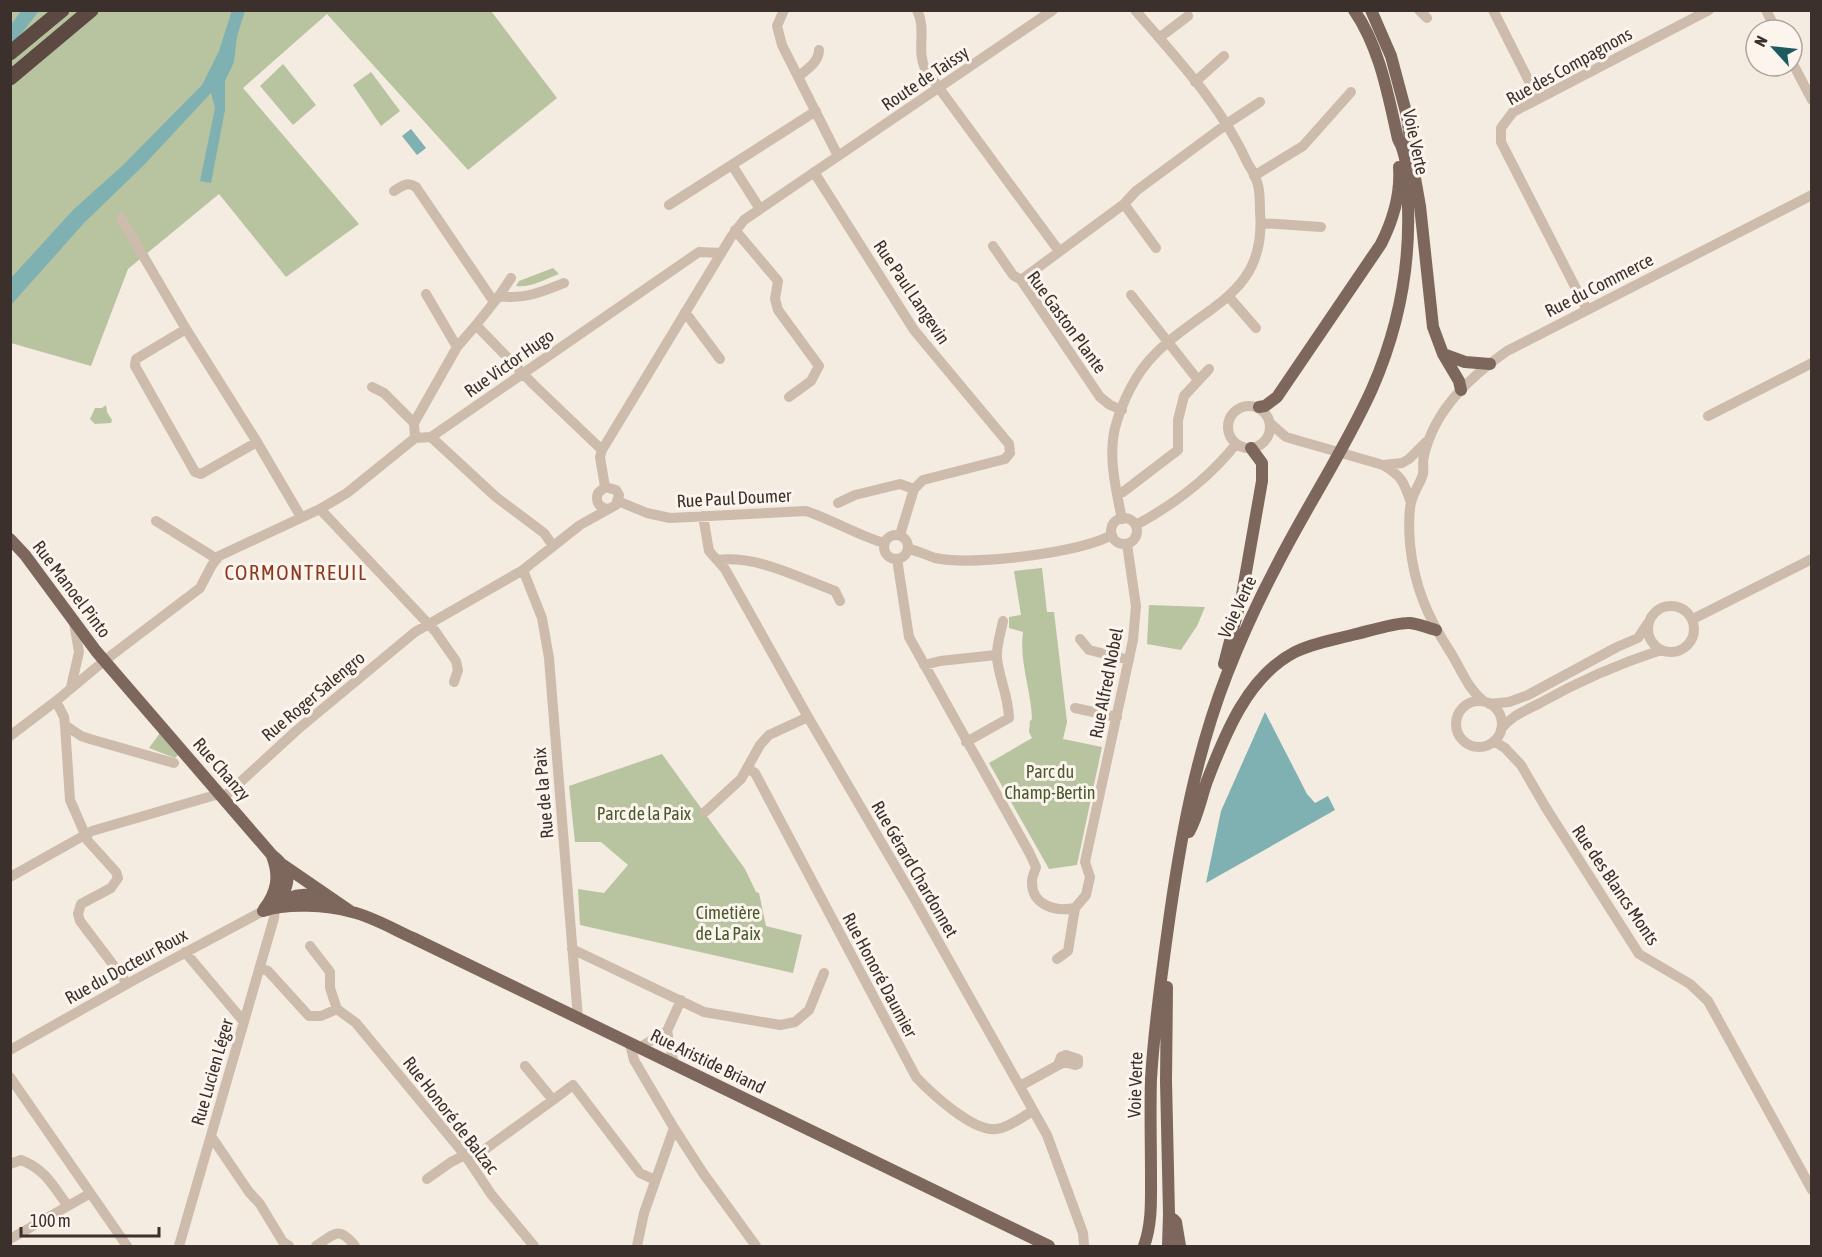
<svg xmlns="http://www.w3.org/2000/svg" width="1822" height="1257" font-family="'Asap Condensed',sans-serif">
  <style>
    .green { fill: #b8c4a0 }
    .water { fill: #7fb0b2 }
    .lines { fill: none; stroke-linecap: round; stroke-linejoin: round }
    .minor { stroke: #cdbbac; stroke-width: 10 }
    .major { stroke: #7d675c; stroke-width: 12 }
    .highway { stroke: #5c4a42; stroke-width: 15 }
    .labels { text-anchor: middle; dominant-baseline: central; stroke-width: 6; stroke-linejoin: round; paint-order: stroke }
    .street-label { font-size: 18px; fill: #3b302b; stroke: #fbf5ee }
    .park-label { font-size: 18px; fill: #4a5a2e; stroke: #fbf5ee }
    .quarter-label { font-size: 21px; letter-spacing: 1.5px; fill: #8c3b22; stroke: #fbf5ee }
  </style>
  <rect width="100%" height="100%" fill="#f4ebe1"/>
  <path class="green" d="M10,11H491L557,98L468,170L327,14L243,88L359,224L286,277L219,194L128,269L91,366L11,343Z
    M283,64L316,105L293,125L260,86Z
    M371,72L400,111L381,126L353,85Z
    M553,268L559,274C546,279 531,288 516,286L519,281Z
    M106,405L107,412L112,420L111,423L95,424L90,419L95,408H102Z
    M1042,568L1047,612H1054L1067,722L1063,739L1102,747L1077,865L1049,869L989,763L1032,738L1029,732L1030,721L1032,719C1031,689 1019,662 1023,632L1009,628V617L1021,615L1014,571Z
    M1149,605L1205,607L1197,626L1181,650L1147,644Z
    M160,733L179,754L175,758L149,748Z
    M662,754L745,869L756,892L759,893L766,926L802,935L793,973L580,925L578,889L604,893L628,865L601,842H575L569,786Z"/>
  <path class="water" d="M232,10L245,11L237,36L234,62L225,81V110L211,183L200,181L215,108L211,93L143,166L84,223L11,305V278L73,210L122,166L202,85L219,51Z
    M21,11H39L11,47L10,26Z
    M411,129L426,148L417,155L402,136Z
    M1265,712L1307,794L1315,803L1328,796L1335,810L1206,883L1221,811Z"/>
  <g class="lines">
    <path class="minor" d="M784,10L777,26L782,45L838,156
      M917,10C927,30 916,48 925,69L1059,251
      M1419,10L1427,18
      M1493,10L1538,99
      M1766,10L1776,30
      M1159,38L1188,16
      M1792,62L1812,100
      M798,77C807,69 819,62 819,50
      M1195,82L1224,56
      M732,165L760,209
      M814,172L914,330L1009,444L1010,453L1005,459L923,480L914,489L900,535
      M1254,176L1303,146L1351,92
      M394,191C402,186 407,181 416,187L494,302
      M1124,204L1156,248
      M669,205L816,111
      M121,218L186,329L257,442L301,517
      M1261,223L1321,227
      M735,230L778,281L775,299L778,310L819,366L811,381L789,397
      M993,246L1013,275L1021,280L1100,397L1110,405L1122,410
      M1021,280L1124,204L1136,191L1228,123L1260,102
      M426,294L457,347
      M1131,295L1198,380
      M499,296C523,300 542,292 564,283
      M1229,297L1256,328
      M1587,310L1501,142V128L1513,112L1709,10
      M685,312L720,359
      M476,325L499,296L511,278
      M186,329L136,359L135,366L195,472L201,474L257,442
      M372,387L384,393L414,423
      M1228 427a21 21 0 1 1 42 0a21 21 0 1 1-42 0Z
      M1708,416L1812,363
      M1271,424L1286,437L1383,465L1402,463L1409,459L1426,442
      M431,437L496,497L544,533L553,546
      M415,438L414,423L457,347L476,325L534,385L602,450
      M1383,465C1402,476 1404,482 1411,503
      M605,487L600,457L602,450L731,237L744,220L1053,10
      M1117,494L1123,492L1178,450V420L1184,396L1209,369
      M618,501L647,513L670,518L806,511C833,520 857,535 884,543
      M838,503L855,495L900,484L914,489
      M320,509L435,631L456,661L458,670L454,682
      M703,516L709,551L725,569L808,717L915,900L1047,1135L1083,1233L1084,1246
      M1111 531a13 13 0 1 1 26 0a13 13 0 1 1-26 0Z
      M1122,519C1116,490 1108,457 1115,428C1122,402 1136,372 1156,353C1204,305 1267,295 1260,212C1260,203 1260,193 1258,185C1256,178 1252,170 1248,164C1222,106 1177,59 1135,10
      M156,521L217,559
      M1136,525C1173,505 1210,477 1236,444
      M884 547a12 12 0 1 1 24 0a12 12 0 1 1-24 0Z
      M909,549C918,551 926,555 935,558C973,566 1078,553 1112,535
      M897,559L909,637L1029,852L1036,867C1035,871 1032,877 1032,881C1031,906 1057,912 1075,908
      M717,560C757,555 797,577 835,591L840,601
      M523,570L542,618L549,658L578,1018
      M1648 629a23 23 0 1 1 46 0a23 23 0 1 1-46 0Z
      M1693,619L1812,559
      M1080,639L1089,650L1129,660
      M924,665L940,661L996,655
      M71,687L79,652L74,623
      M56,701L64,717L65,725L70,800L88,841L116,872L118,878L111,888L81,904L78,914L80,921L124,979L126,984
      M1456 724a23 23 0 1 1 46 0a23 23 0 1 1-46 0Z
      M1485,702C1467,689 1461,668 1449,650C1427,616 1414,585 1410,544C1409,531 1408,516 1411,503C1413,493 1420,484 1423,474C1424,468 1422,462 1424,456C1434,410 1470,377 1507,351L1812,195
      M1489,704L1509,702L1528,695L1617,647L1638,638L1648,623
      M1075,708L1117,717
      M65,725L81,736L90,739L174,763
      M1501,729C1512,715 1525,711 1540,703C1579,681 1618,664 1661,650
      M10,736L56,701L104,661L200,588L212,565L219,556L320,509L347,493L415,438L431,437L699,252L721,253
      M1494,741L1505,748L1521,765L1546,808L1639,954L1690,984L1708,1001L1812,1190
      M966,742L1009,718C1008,694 999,679 997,658C996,646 1001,632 1003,621
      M747,768L755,773L916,1077C931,1093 973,1132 996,1129C1008,1128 1022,1117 1033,1111
      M223,798L297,730L415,632L523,570L580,525L616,505L619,495L616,490L605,487L598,493C595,502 599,508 609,509
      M705,812L741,779L760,745L769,735L808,717
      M10,877L92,831L219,794
      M310,946L330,972V988L337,1009L356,1023L465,1155L491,1194L534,1246
      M572,949L704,1012L780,1025L795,1022L809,1010L824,973
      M185,952L244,1022
      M1057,959L1068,951L1075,908L1086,895L1090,877L1085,862L1133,640L1136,606L1127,544
      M260,968L268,971L309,1016H321L337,1009
      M667,1031L674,1065
      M630,1044L634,1060L674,1128L644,1213L637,1246
      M639,1048L667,1031L681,1000
      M10,1050L136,979L263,911
      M525,1066L553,1100L573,1085L640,1173L655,1180
      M10,1077L127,1246
      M1020,1086C1035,1078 1049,1070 1064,1062L1075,1065L1078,1064V1059L1066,1055L1061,1057L1058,1065
      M674,1128L703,1173L756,1246
      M211,1136L249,1192L260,1204L283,1242L289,1246
      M10,1164L21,1160C45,1169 53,1186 68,1206
      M427,1179L451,1162L465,1155L473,1158L553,1100
      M10,1239L89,1194
      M179,1246L274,918L275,907
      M316,1246C334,1234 339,1225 355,1246"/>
    <path class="major" d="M1371,10L1391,56L1407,116L1413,162
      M1415,178L1420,206L1433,327L1443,354L1459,381L1461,390
      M1443,354L1465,362L1490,364
      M1259,407L1265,406L1277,397L1381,244C1393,220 1401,194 1399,167
      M10,539L25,555L96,651L272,855C294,872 290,886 275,907
      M1224,664L1242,595L1262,481V463L1251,448
      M1189,832C1198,816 1201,798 1207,781C1225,734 1248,676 1295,652C1313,643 1333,640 1352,635C1366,632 1397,622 1410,623C1419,624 1428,628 1436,630
      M283,865L350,911
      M280,903C295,892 309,894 326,898
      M264,909C277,892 280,876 272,856
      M263,911C287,903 327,905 352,912C373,917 393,929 413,938L1049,1246
      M1167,987L1166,1081L1169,1214L1168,1246
      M1173,1219L1176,1222L1180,1246
      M1144,1246C1152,1224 1151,1201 1151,1178C1151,1145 1150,1111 1151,1079C1154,1028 1161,978 1168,928C1180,841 1195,756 1227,674C1242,636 1259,599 1278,563C1308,504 1345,449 1372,389C1397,332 1410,269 1408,207C1408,186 1409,158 1398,139C1388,95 1380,48 1354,10"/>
    <path class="highway" d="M10,53L62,10
      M10,78L91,10"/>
  </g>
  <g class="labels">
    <g class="street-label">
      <text transform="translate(1569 66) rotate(-29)">Rue des Compagnons</text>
      <text transform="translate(925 78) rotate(-34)">Route de Taissy</text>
      <text transform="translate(1416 142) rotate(78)">Voie Verte</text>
      <text transform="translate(1599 285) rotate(-27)">Rue du Commerce</text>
      <text transform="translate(912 292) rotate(56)">Rue Paul Langevin</text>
      <text transform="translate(1067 322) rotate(54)">Rue Gaston Plante</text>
      <text transform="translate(509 363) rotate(-35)">Rue Victor Hugo</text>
      <text transform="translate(734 498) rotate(-3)">Rue Paul Doumer</text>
      <text transform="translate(72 589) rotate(53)">Rue Manoel Pinto</text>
      <text transform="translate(1237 607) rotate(-65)">Voie Verte</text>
      <text transform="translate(1106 683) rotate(-79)">Rue Alfred Nobel</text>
      <text transform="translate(313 696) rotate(-40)">Rue Roger Salengro</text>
      <text transform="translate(222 769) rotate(49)">Rue Chanzy</text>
      <text transform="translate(543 793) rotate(-95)">Rue de la Paix</text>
      <text transform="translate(915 869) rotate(60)">Rue Gérard Chardonnet</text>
      <text transform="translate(1616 885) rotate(56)">Rue des Blancs Monts</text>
      <text transform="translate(126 966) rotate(-29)">Rue du Docteur Roux</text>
      <text transform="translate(880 975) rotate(62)">Rue Honoré Daumier</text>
      <text transform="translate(708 1061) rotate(26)">Rue Aristide Briand</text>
      <text transform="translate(212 1072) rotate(-74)">Rue Lucien Léger</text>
      <text transform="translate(1135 1085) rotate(-88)">Voie Verte</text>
      <text transform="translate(451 1115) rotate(52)">Rue Honoré de Balzac</text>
    </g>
    <g class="park-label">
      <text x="1050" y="771">Parc du<tspan x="1050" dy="21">Champ-Bertin</tspan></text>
      <text x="644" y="813">Parc de la Paix</text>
      <text x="728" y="912">Cimetière<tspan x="728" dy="21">de La Paix</tspan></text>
    </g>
    <g class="quarter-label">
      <text x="296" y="572">CORMONTREUIL</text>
    </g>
  </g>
  <rect width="1822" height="1257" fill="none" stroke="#3b302b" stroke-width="24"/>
  <g transform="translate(1774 48) rotate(297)"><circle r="28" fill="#fbf5ee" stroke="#aea6a0" stroke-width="1.5"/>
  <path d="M0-4.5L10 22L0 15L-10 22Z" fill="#1f5a5e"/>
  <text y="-9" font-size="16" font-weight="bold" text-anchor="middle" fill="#3b302b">N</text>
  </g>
  <path d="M21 1227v9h138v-9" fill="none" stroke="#3b302b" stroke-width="3"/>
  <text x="30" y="1227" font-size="18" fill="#3b302b" stroke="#fbf5ee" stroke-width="4.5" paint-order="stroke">100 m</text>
</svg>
